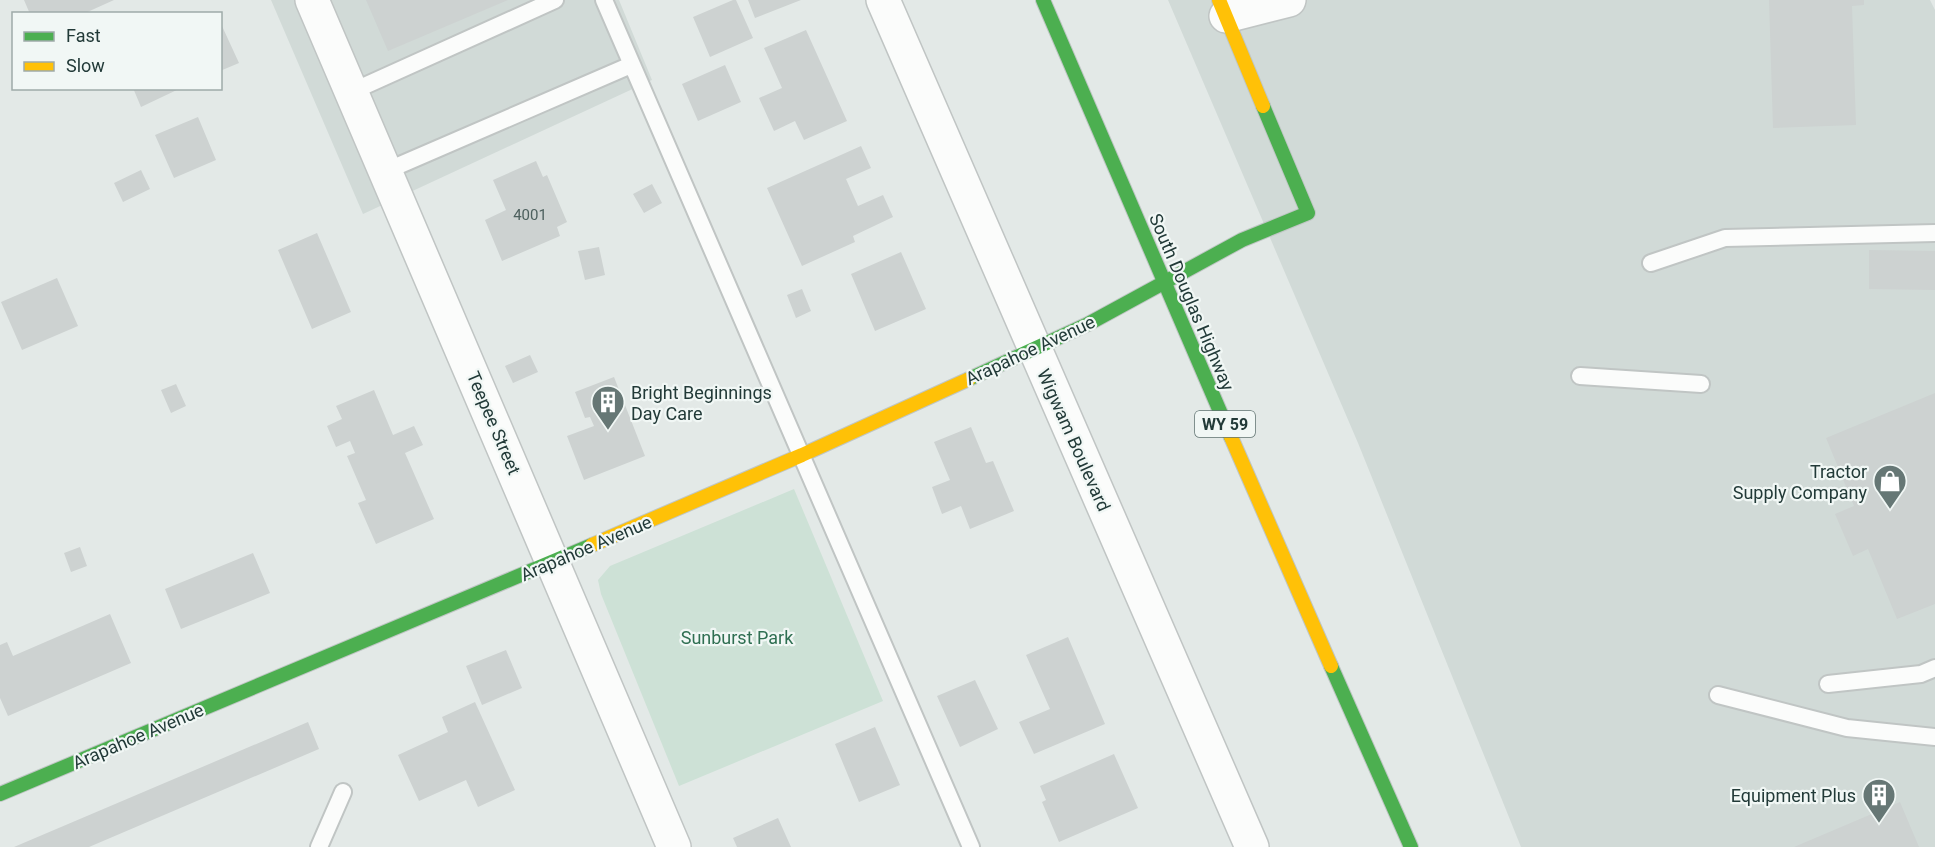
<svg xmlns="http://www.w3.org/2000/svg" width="1935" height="847" font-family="Roboto,sans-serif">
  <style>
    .built { fill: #d1dad7 }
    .green { fill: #cde1d6 }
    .building { fill: #cdd2d1 }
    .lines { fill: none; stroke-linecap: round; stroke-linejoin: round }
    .lane-casing { stroke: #c0c5c4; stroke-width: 20 }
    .street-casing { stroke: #c0c5c4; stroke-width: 36 }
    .fast-casing { stroke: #bfc6c4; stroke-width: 16 }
    .slow-casing { stroke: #bfc6c4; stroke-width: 16 }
    .lane { stroke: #fbfcfb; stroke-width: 16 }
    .street { stroke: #fbfcfb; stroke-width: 33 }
    .fast { stroke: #4caf50; stroke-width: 14 }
    .slow { stroke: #ffc107; stroke-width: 14 }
    .labels { text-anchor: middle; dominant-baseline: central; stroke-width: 4.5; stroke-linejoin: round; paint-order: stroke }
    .number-label { font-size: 15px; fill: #4d605e }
    .shield { fill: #f1f7f5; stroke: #607371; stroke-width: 1.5 }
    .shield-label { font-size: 16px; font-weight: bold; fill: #223a38 }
    .street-label { font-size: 18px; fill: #223a38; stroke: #f1f7f5 }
    .poi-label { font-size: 18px; fill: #223a38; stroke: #f1f7f5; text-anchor: end }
    .park-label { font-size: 18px; fill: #2f6f52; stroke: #f1f7f5 }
  </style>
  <rect width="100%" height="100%" fill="#e3e9e7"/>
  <path class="built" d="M271,0H619L652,80L363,214Z
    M1168,0H1930L1935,10V847H1521L1358,443Z"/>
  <path class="green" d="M794,489L883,701L679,786L601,594L598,580L610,566Z"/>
  <path class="building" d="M24,0H114L83,14H30Z
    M366,0H508L388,51Z
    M733,0H736L753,38L710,57L693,17Z
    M748,0H801L755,18Z
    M1769,0H1864V5L1852,6L1856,125L1773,128Z
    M220,26H222L239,63L220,71Z
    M806,30L847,121L804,140L795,121L774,131L759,98L782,88L764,48Z
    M725,65L741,102L698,121L682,84Z
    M133,88H181L141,107Z
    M198,117L216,160L174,178L155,135Z
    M861,146L871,168L846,179L858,206L883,195L893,217L853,236L855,242L802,266L767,188Z
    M536,161L543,177L547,175L567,222L557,227L560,236L502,261L485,220L506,210L493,180Z
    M141,170L150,189L123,202L114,183Z
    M652,184L662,203L644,213L633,194Z
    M317,233L351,312L312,329L278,250Z
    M599,247L605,275L585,280L578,251Z
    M1869,250L1935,251V290L1869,289Z
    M901,252L926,309L875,331L851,274Z
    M57,278L78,326L22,350L1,302Z
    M802,289L811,311L796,318L787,295Z
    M530,355L538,372L513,383L505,366Z
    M614,377L645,456L584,480L567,436L594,426L590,417L585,418L575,392Z
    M176,384L186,406L171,413L161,390Z
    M374,390L393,435L414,426L423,445L405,453L434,519L376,544L358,503L366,500L347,456L355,453L350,441L336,447L327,426L342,419L336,406Z
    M1935,393V604L1897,619L1868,549L1853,556L1835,514L1854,506L1826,438Z
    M971,427L986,463L993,461L1014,511L970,529L961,506L942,514L932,487L950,480L934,442Z
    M80,547L87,566L71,572L64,553Z
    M253,553L270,593L181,629L165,589Z
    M110,614L131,663L8,716L0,698V645L7,642L13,656Z
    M1068,637L1105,724L1034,754L1019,722L1050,709L1026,655Z
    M506,650L522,688L482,705L466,666Z
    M975,680L998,729L960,747L937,696Z
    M475,702L515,790L478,807L466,780L419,801L398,755L448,732L442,717Z
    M308,722L319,749L89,847H14Z
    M875,727L900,785L859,802L835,744Z
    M1114,754L1138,808L1059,842L1042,802L1046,800L1040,786Z
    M1900,802L1919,847H1794Z
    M778,818L791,847H737L733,838Z"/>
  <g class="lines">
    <g class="lane-casing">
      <path id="lane" d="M604,0L971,847
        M351,92L555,0
        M386,171L631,65
        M1651,263L1725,238L1935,233
        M1580,376L1701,384
        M1828,684L1921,674L1935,668
        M1718,695L1847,728L1935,737
        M319,847L343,792"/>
    </g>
    <g class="street-casing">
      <path id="street" d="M312,0L674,847
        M883,0L1252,847
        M1226,16L1289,0"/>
    </g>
    <g class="fast-casing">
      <path id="fast" d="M1043,0L1231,437
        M969,379L1088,324L1242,240L1308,213L1263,106
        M1331,666L1411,847
        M0,794L592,545"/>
    </g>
    <g class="slow-casing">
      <path id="slow" d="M1219,0L1263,106
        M1231,437L1331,666
        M592,545L802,455L969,379"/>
    </g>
    <use href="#lane" class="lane"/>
    <use href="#street" class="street"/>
    <use href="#fast" class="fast"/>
    <use href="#slow" class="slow"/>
  </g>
  <defs>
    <g id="building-pin" transform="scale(1.725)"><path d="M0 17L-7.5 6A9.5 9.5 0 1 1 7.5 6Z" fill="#667775" stroke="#f1f7f5"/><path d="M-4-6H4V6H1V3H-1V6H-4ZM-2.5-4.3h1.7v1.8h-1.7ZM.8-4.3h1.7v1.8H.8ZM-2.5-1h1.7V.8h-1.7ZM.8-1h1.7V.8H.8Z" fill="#fff"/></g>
    <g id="shop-pin" transform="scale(1.725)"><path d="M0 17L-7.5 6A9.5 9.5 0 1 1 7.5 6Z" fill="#667775" stroke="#f1f7f5"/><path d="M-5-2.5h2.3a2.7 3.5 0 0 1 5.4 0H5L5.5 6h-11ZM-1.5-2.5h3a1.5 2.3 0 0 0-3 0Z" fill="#fff"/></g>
  </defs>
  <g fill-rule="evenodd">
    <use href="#building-pin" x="608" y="402"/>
    <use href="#shop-pin" x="1890" y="481"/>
    <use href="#building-pin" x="1879" y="795"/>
  </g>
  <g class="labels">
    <g class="number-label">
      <text x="530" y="215">4001</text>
    </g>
    <rect class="shield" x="1195" y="411" width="60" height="26" rx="4.5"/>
    <g class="shield-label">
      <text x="1225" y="424">WY 59</text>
    </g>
    <g class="street-label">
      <text transform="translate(1192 302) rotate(67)">South Douglas Highway</text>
      <text transform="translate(1030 350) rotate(-25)">Arapahoe Avenue</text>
      <text transform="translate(494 423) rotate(67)">Teepee Street</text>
      <text transform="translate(1074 440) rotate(66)">Wigwam Boulevard</text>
      <text transform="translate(586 548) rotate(-23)">Arapahoe Avenue</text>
      <text transform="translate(138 736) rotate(-23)">Arapahoe Avenue</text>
    </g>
    <g class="poi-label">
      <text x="631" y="392" text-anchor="start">Bright Beginnings<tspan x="631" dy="21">Day Care</tspan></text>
      <text x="1867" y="471">Tractor<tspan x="1867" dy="21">Supply Company</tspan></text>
      <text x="1856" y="795">Equipment Plus</text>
    </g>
    <g class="park-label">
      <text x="737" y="637">Sunburst Park</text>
    </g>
  </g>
  <rect x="12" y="12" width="210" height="78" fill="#f1f7f5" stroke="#9eaba9" stroke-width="1.5"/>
  <rect x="24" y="32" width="30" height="9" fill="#4caf50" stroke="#9eaba9" stroke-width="1.5"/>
  <text x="66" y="42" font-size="18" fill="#223a38">Fast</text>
  <rect x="24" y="62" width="30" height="9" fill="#ffc107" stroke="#9eaba9" stroke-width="1.5"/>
  <text x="66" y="72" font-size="18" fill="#223a38">Slow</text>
</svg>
